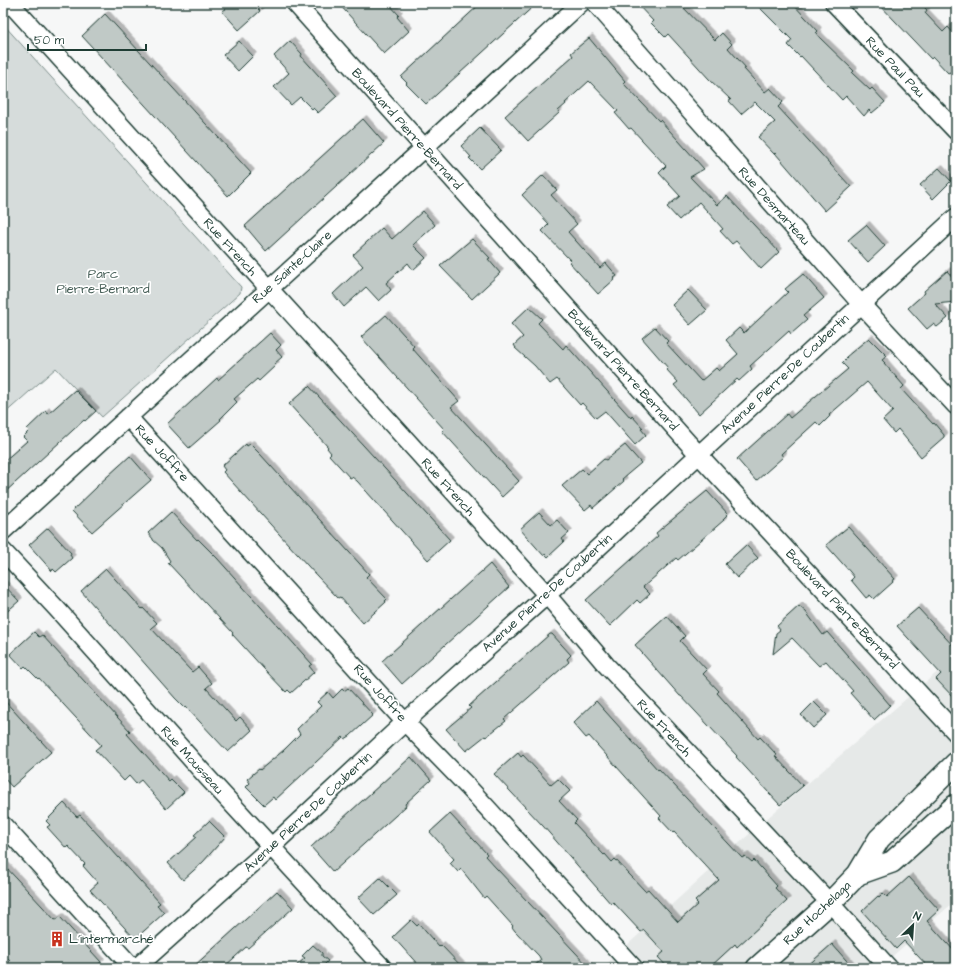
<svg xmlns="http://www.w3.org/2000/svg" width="959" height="971" font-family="'Architects Daughter',sans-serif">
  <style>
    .built { fill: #e6e9e8 }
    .green { fill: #d6dcdb; stroke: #7a8c88 }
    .building { fill: #c0c9c6; stroke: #1f3d34; filter: url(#shadow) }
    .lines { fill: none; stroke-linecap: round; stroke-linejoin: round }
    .minor-casing { stroke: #1f3d34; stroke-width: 20 }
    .major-casing { stroke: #1f3d34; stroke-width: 24 }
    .minor { stroke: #fff; stroke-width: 17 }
    .major { stroke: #fff; stroke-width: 21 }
    .labels { text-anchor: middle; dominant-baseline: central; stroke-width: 3.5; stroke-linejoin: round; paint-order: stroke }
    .street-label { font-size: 13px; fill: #1f3d34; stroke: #fff }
    .park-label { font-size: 13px; fill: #445d55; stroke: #fff }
    .poi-label { font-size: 13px; fill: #1f3d34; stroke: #fff; text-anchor: start }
  </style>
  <defs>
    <filter id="shadow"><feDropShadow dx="3.5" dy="-3.5" stdDeviation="0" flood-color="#0004"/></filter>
  </defs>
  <rect width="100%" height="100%" fill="#f6f7f7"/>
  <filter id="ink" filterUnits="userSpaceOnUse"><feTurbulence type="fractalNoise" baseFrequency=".025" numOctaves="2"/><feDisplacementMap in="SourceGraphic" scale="8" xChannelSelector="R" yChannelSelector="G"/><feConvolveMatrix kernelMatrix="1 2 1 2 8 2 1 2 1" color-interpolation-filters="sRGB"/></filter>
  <g filter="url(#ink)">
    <path class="built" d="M956,656V900L879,968H602L757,827Z"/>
    <path class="green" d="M3,24L241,287L240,293L102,417L56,368L3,415Z"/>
    <path class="building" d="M220,3H252L260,11L239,30L222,11L226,9Z
      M338,3H388L399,15L397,17L409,31L384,54Z
      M481,3H537L426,104L406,84L407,83L401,77Z
      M636,3H679L715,40L722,33L732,44L728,48L746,68L744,69L765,92L770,88L783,102L778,107L851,187L825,211L775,153L774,154L758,137L775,122L755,102L741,114L729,101L731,100L709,79L668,34L665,37L651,23L653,21Z
      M755,3H792L818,31L816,33L820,38L854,71L852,73L870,90L872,88L885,102L872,113L869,110L864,116L846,96L842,100L801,56L800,57L788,45L792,40Z
      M878,3H920L927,10L925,13L943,32L948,27L956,36V78L950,72L948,73L933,57L931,59Z
      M105,14L251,173L228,196L82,36Z
      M589,38L625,81L623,83L659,121L660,120L704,169L690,177L717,205L727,196L779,252L761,269L736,241L732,244L720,231L723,229L699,202L679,220L667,207L680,196L659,173L666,166L631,128L629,129L615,113L618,111L589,81L565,103L566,104L558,111L559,113L528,141L505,116L573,56L571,53Z
      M239,41L253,56L238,71L223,55Z
      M290,41L302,54L301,56L337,96L318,113L313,108L312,109L300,97L291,105L274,87L289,73L274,56Z
      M363,119L384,143L266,251L245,226Z
      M480,128L501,150L480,169L469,158L471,157L461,146Z
      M939,168L951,181L933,199L920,185Z
      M543,175L557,190L551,195L577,224L568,232L600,268L606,263L617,276L614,278L615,279L598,294L569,262L571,261L542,231L549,224L522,195Z
      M423,211L435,225L413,245L426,258L413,270L408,263L386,283L391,290L379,301L366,287L344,307L333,294L363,266L353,255L382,228L392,239Z
      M866,225L885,246L868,262L848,240Z
      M472,239L490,258L488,259L500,273L472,299L440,266Z
      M947,271L956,281V302L935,304L948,318L937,327L933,324L927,329L908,308L925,293L924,291Z
      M803,274L824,298L803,316L807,320L791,334L789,331L750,366L752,369L739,381L737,379L699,414L674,385L678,382L666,369L668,368L642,338L655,327L668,341L666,343L701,381L716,368L719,371L738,354L726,340L739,328L744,333L788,292L785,289Z
      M688,290L707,310L690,325L672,305Z
      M529,307L542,319L538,323L563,349L566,345L631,418L632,416L643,428L641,429L646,435L635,445L605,411L596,418L582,403L580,405L557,379L550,384L535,366L515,348H516L514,345L523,337L511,324Z
      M386,315L414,346L412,348L459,401L451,407L519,481L502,497L442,431L444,429L361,337Z
      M270,333L281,345L276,350L282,357L274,364L276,365L259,381L257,379L234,399L237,402L220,419L221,420L189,448L167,424L217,378L218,380Z
      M869,338L887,356L882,360L885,363H884L904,386L901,389L933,424L934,423L944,435V437L921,457L898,429L894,433L883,420L893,411L867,382L829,415L830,416L820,426L816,422L781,454L783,457L756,481L737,459L787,414L790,418L848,369L842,363L847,358L846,357Z
      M309,386L450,540L428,560L357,481L352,477L350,478L329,455L331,453L327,448L328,447L289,404Z
      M75,390L96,411L85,421L84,420L3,494V462L27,441L23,437L29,431L27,429L46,411L48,414Z
      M246,444L247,446L250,444L260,454L369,574L366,577L387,599L385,601L386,602L363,623L340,597L338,598L317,576L223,472L225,470L222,466Z
      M625,445L641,463L622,479L624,481L593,508L591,505L585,510L562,486L582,469L587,474L604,459L606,460Z
      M130,456L151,480L92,532L72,511L97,487V486Z
      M707,491L728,514L723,519L724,520L678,560L676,558L650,581L643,587L650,594L640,603L637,600L610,626L586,600L658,536L656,533Z
      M171,512L197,540L198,539L217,558L312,664L309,666L314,672L291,693L288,690L286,692L264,669L232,634L233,633L168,563L170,561L162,548L153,540V539L148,533Z
      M539,512L551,525L557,520L569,533L562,539L564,542L548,557L545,554L544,556L520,529Z
      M848,527L895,579L892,581L893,582L874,599L870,595L866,598L851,580L854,577L850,572L826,545Z
      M48,528L71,553L70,555L72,558L56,572L53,569L52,571L29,545Z
      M746,545L758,558L737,578L725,564Z
      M490,564L509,587L402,684L382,661Z
      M106,569L142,609L143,608L157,623L151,628L175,654L192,672L198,667L212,683L206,688L236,721L240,717L252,730L228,752L186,707L185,708L175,698L81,591Z
      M3,584L19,601L3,615Z
      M799,606L806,612L823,635L827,632L841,648L890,705L874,720L850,693L853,691L826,661L819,666L792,638L773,654L776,633L780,630L777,626Z
      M918,608L956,649V700L936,679L941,674L897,626Z
      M667,616L685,636L680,641L707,670L703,674L719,691L717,693L758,739L760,737L777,755L775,756L803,786L780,805L736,757L737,756L681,696H680L635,645Z
      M34,632L39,637L42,635L118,718L130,731L127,734L169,781L171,779L184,792L166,809L141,780L136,784L129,776L124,781L95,750L101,745L39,678L38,679L25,666L23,668L10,654Z
      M550,634H552L571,655L567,659L569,662L504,719L506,721L486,737L485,736L466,751L446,729L471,708L469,706Z
      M348,688L373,715L350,736L345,739L343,737L275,800L273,797L264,805L246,787L250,783L247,779L259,769L260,770L284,750L300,734L297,729L321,706L317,702L328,692L333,698L342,689L344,691Z
      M3,699L51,752L12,787L3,777Z
      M596,701L658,770L659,769L742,858L745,856L752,862L754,860L777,886L775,888L787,901L737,947L735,944L709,968H668L658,957L664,952L644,930L641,932L613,902L611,904L543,826L494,774L518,753L521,757L523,755L551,785L558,779L570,791L559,801L577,820L574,823L604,855L605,854L612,862L615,859L645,891L648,889L678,922L698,904L695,901L719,880L674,832L673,833L659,818L661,816L589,736L586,738L573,723Z
      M814,702L827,715L813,728L801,715Z
      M411,757L431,780L405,804L406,806L333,872L311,847Z
      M64,803L77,817L80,815L160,903L157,905L164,913L135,939L90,890L98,883L83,866L85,864L68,846L66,848L47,827L50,825L46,821Z
      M450,814L487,854L485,856L497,869L590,968H532L541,960L539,956L515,931L512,927L513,926L486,896L484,898L461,869L458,872L450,863L454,859L430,832Z
      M209,821L225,837L203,862L183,880L168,863L197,837L194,835Z
      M3,864L55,920L60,917L101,962L94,968H3L10,961L3,954Z
      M909,877L939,910L927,921L956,953V968H929L904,941L896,949L862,911L878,896L879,897L883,893L887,897Z
      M380,878L397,895L374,915L358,898Z
      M277,891L293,908L248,948L246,947L223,968H192Z
      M411,920L417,926L419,924L439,947L441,945L463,968H421L393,937Z
      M832,944L853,968H805Z
      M313,945L322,953V956L328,961L321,968H294L305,958L302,956Z"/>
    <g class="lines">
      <g class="minor-casing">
        <path id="minor" d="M10,3L547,595L606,665L830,903L889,968
          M295,3L698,454L956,733
          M595,3L861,304L956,406
          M834,3L956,131
          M128,417L405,722L469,788L634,968
          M3,531L424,148L581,3
          M3,551L57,609L208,778L383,968
          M3,825L133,968
          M136,968L271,847L405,722L547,595L956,217"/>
      </g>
      <g class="major-casing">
        <path id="major" d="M858,874L892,862L956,805
          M757,968L830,903L858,874L879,839L956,763"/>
      </g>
      <use href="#minor" class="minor"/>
      <use href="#major" class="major"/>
    </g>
  </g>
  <defs>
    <g id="building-bare" transform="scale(1.2)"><path d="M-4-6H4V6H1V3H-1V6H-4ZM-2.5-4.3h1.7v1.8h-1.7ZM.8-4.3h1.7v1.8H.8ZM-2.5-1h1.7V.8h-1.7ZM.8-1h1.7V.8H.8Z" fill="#c8321e" stroke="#fff" stroke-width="2.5" paint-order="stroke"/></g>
  </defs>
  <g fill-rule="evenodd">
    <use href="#building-bare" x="57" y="939"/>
  </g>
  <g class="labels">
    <g class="street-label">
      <text transform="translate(895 67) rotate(46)">Rue Paul Pau</text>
      <text transform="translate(407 129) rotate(48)">Boulevard Pierre-Bernard</text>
      <text transform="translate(774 206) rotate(48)">Rue Desmarteau</text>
      <text transform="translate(230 247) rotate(48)">Rue French</text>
      <text transform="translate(292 267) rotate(-42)">Rue Sainte-Claire</text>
      <text transform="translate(623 370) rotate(48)">Boulevard Pierre-Bernard</text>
      <text transform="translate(785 374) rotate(-43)">Avenue Pierre-De Coubertin</text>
      <text transform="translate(162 453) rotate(47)">Rue Joffre</text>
      <text transform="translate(448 487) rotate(48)">Rue French</text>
      <text transform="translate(547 593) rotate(-42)">Avenue Pierre-De Coubertin</text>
      <text transform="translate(842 609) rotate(47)">Boulevard Pierre-Bernard</text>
      <text transform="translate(380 693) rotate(48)">Rue Joffre</text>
      <text transform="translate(664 728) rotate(47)">Rue French</text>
      <text transform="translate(192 760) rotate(48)">Rue Mousseau</text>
      <text transform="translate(308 812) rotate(-43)">Avenue Pierre-De Coubertin</text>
      <text transform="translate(817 913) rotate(-43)">Rue Hochelaga</text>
    </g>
    <g class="park-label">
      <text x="103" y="274">Parc<tspan x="103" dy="15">Pierre-Bernard</tspan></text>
    </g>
    <g class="poi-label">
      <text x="69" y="939">L'intermarché</text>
    </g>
  </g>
  <rect width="959" height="971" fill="none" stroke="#fff" stroke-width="16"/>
  <rect x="8" y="8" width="943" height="955" fill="none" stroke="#1f3d34" stroke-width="1.5" filter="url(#ink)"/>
  <g transform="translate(913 925) rotate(25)" stroke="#ffffff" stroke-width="3" paint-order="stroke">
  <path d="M0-3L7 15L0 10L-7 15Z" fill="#1f3d34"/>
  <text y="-6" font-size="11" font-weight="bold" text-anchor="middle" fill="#1f3d34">N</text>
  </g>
  <path d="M28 44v6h118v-6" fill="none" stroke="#1f3d34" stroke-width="2"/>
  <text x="34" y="44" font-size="12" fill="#1f3d34" stroke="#ffffff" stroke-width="3" paint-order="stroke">50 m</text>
</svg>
